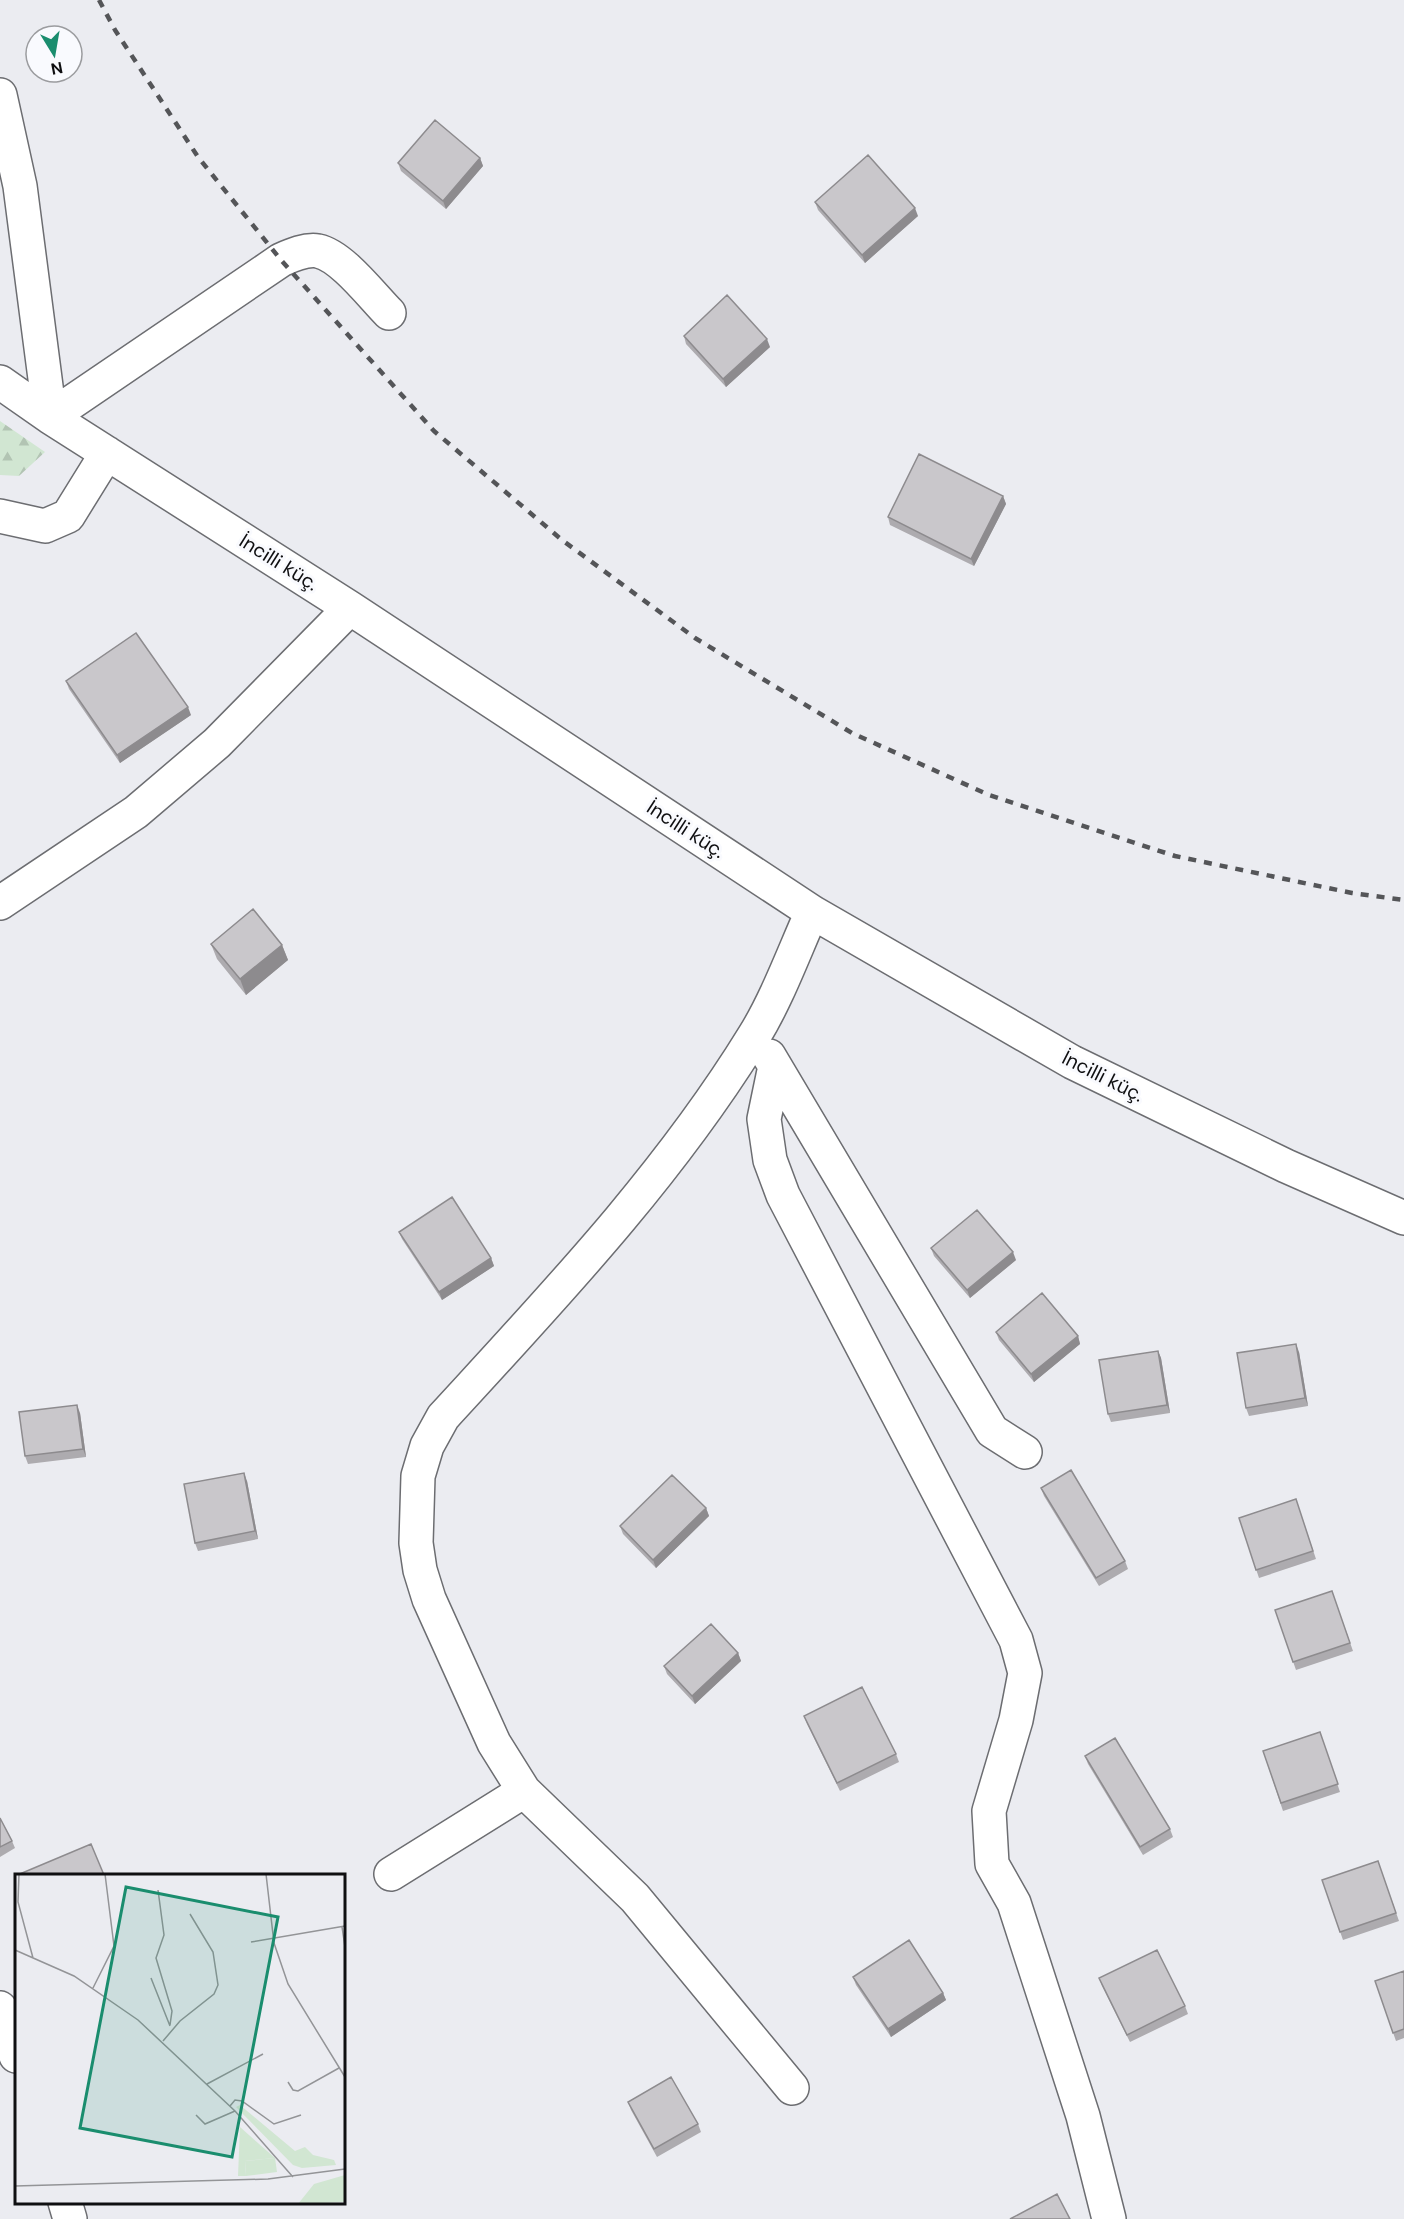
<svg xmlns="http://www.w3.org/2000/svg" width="1404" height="2219" font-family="'DM Sans',sans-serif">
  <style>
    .forest { fill: url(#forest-firs) }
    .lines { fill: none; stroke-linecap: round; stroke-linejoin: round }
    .minor-casing { stroke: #6c6d71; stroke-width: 36 }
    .minor { stroke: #fff; stroke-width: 33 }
    .rail { stroke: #545558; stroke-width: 4.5; stroke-dasharray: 8 8; stroke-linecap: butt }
    .wall { fill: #adabaf }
    .shaded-wall { fill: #8d8b8e }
    .building { fill: #c9c7cb; stroke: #8d8b8e; stroke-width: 1.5 }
    .labels { text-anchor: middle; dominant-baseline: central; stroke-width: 6; stroke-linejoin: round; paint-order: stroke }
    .street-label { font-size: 20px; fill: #0f0f11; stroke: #f9fafe }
    .inset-road { fill: none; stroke: #939497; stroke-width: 1.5 }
    .view { fill: #1a8d6e; fill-opacity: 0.15; stroke: #1a8d6e; stroke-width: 3 }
    .inset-edge { fill: none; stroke: #0f0f11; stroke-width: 3 }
  </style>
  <defs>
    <pattern id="forest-firs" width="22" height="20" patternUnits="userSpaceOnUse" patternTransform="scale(1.5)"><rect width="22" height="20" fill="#d1e6d2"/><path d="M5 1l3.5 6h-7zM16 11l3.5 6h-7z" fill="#b2c4b3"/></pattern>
  </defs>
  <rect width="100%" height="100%" fill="#ebecf1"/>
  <path class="forest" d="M0,421L45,452L19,476L0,475Z"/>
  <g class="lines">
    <g class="minor-casing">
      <path id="minor" d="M0,95L20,186L50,417L281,260C292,255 306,249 318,251C342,256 372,296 389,313
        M0,382L50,417L350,608L812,912L1072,1062L1286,1166L1404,1218
        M0,516L45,526L68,516L107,453
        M0,903L136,812L217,743L350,608
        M769,1056L992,1431L1025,1452
        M775,1066L764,1119L770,1160L783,1195L1016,1640L1025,1673L1016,1720L989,1811L992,1864L1014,1903L1083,2116L1109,2219
        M391,1874L524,1791
        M0,2008L16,2056
        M792,2088L635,1898L524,1791L494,1743L429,1599L420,1570L416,1543L418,1476L427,1446L443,1417C553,1297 668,1176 754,1036C777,999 794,952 812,912
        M65,2202L70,2219"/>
    </g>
    <use href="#minor" class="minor"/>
    <path class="rail" d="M99,0L115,30L198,157L281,260L434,431L562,540L695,638L852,733L989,795L1175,856L1352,893L1404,900"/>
  </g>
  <path class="wall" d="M480,158L483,166L446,209L401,171L398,163Z
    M815,202L918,216L865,263L818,210Z
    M684,336L770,347L726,387L686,344Z
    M1003,496L1006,504L974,566L890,525L888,517Z
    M66,681L191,715L120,763L69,689Z
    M211,944L282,945L288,960L246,995L217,959Z
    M399,1232L491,1258L494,1266L442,1300L402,1239Z
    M931,1248L1016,1260L970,1298L934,1256Z
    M996,1332L1078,1336L1080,1344L1034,1382L999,1340Z
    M1158,1351L1161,1358L1170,1413L1111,1422L1108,1414Z
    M1299,1352L1308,1406L1249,1416L1246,1408Z
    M80,1413L86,1457L28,1464L25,1456Z
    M247,1481L258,1539L198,1551L195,1543Z
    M1041,1488L1125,1561L1128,1569L1099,1586L1044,1496Z
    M1296,1499L1316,1559L1259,1578L1239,1518Z
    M706,1508L709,1516L656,1568L623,1534L620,1526Z
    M1332,1591L1353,1651L1296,1670L1275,1610Z
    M738,1653L741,1661L695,1704L667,1674L664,1666Z
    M804,1716L896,1754L899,1762L840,1791L807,1724Z
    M1320,1732L1340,1792L1283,1811L1263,1751Z
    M1085,1756L1170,1829L1173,1837L1143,1855L1088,1764Z
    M0,1818L12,1841L15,1848L0,1857Z
    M1378,1861L1399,1921L1343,1940L1322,1880Z
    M1404,1971V2038L1396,2041L1375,1981Z
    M853,1977L943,1993L946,2000L891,2037L856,1985Z
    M1099,1978L1185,2006L1188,2014L1130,2042L1102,1986Z
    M628,2102L698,2124L701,2132L657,2157L631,2110Z"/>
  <path class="shaded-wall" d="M480,158L483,166L446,209L443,201Z
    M915,208L918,216L865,263L862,255Z
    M767,339L770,347L726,387L723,379Z
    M1003,496L1006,504L974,566L971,559Z
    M188,707L191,715L120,763L117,755Z
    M282,945L288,960L246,995L240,979Z
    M1013,1252L1016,1260L970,1298L967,1290Z
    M491,1258L494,1266L442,1300L439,1292Z
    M1078,1336L1080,1344L1034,1382L1031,1374Z
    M1296,1344L1299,1352L1308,1406L1305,1398Z
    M1158,1351L1161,1358L1170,1413L1167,1405Z
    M77,1405L80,1413L86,1457L83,1449Z
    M244,1473L247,1481L258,1539L255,1531Z
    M706,1508L709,1516L656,1568L653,1560Z
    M738,1653L741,1661L695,1704L692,1696Z
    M943,1993L946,2000L891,2037L888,2029Z"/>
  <path class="building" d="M435,120L480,158L443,201L398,163Z
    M868,155L915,208L862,255L815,202Z
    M727,295L767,339L723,379L684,336Z
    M919,454L1003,496L971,559L888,517Z
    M136,633L188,707L117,755L66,681Z
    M253,909L282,945L240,979L211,944Z
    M452,1197L491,1258L439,1292L399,1232Z
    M977,1210L1013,1252L967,1290L931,1248Z
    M1042,1293L1078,1336L1031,1374L996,1332Z
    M1296,1344L1305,1398L1246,1408L1237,1353Z
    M1158,1351L1167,1405L1108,1414L1099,1360Z
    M77,1405L83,1449L25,1456L19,1412Z
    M1071,1470L1125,1561L1096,1578L1041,1488Z
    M244,1473L255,1531L195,1543L184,1484Z
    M672,1475L706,1508L653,1560L620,1526Z
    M1296,1499L1313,1551L1256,1570L1239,1518Z
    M1332,1591L1350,1643L1293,1662L1275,1610Z
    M711,1624L738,1653L692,1696L664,1666Z
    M862,1687L896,1754L837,1783L804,1716Z
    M1320,1732L1338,1784L1281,1803L1263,1751Z
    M1115,1738L1170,1829L1140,1847L1085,1756Z
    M0,1818L12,1841L0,1847Z
    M91,1844L104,1875H16V1880L15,1876Z
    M1378,1861L1396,1913L1340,1932L1322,1880Z
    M909,1940L943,1993L888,2029L853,1977Z
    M1157,1950L1185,2006L1127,2035L1099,1978Z
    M1404,1971V2029L1393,2033L1375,1981Z
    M671,2077L698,2124L654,2149L628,2102Z
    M1057,2194L1070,2219H1010Z"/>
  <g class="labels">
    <g class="street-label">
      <text transform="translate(279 562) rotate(32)">İncilli küç.</text>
      <text transform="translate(686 829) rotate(33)">İncilli küç.</text>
      <text transform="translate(1103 1076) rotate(27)">İncilli küç.</text>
    </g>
  </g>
  <g transform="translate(15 1874)">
    <rect width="330" height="330" fill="#ebecf1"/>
    <path d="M225,231L280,277L290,273L298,281L319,286L321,291L287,294L278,291L221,233ZM225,253L260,284L230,287L231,302H223ZM330,301V328L283,330L299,310Z" fill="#d1e6d2"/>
    <path d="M260,284L262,298L231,302L230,287Z" fill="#d1e6d2"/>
    <path class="inset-road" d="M4,0L3,28L18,84M251,0L259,69L273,110L330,203M143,16L149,61L141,84L157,137L155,151M327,53L330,73M236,68L330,52M0,76L59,102L123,146L220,237L278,303M136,104L155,152M78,114L99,72L90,0M148,167L165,147L199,120L203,111L198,78L175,40M273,208L278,216L283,217L324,194M192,210L248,180M215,232L220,226L227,227L259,250L286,241M181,241L190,250L220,237M0,312L253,305L330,295"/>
    <path class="view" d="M111,13L263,43L217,283L65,254Z"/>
    <rect width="330" height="330" class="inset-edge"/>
  </g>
  <g transform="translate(54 54) rotate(169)"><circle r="28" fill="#f9fafe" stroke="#9b9c9f" stroke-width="1.5"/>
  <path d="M0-4.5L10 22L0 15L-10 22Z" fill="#1a8d6e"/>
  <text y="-9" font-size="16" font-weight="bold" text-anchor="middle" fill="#0f0f11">N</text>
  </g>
</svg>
